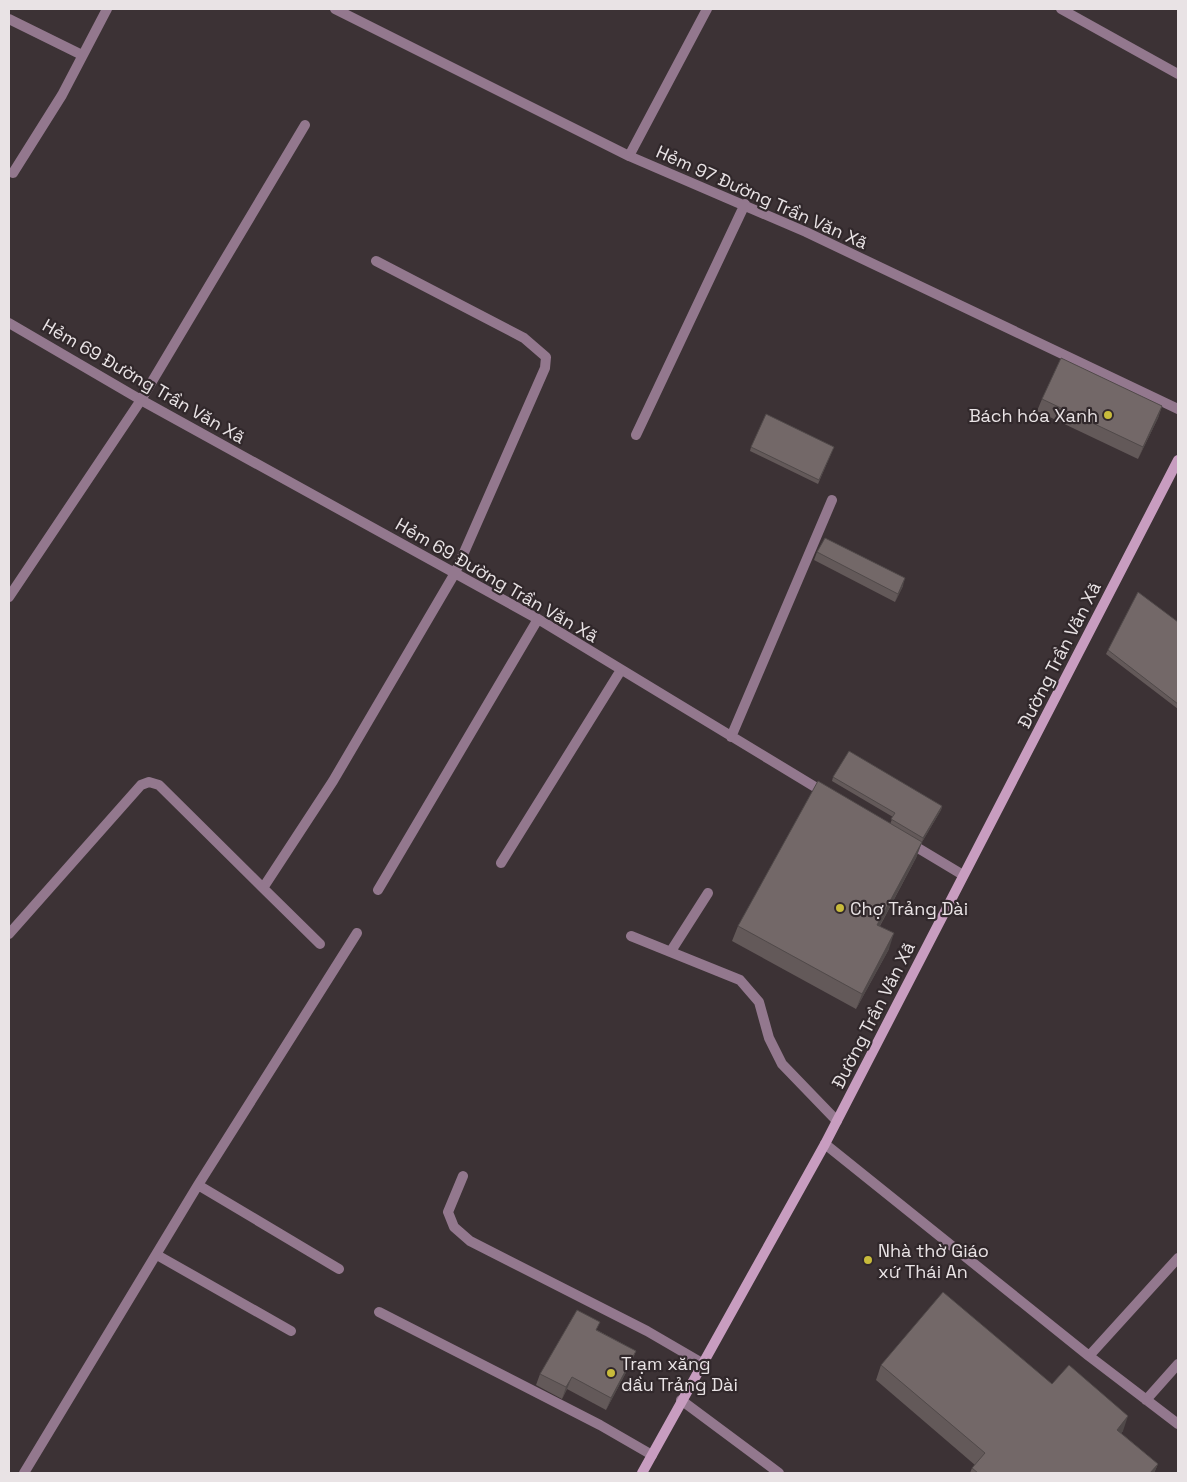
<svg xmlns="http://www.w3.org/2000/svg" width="1187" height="1482" font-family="'Space Grotesk',sans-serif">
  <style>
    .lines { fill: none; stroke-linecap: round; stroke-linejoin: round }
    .lane { stroke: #93788e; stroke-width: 10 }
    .street { stroke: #93788e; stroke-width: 10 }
    .secondary { stroke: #c89dc0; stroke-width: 10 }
    .wall { fill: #635959 }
    .shaded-wall { fill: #504949 }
    .building { fill: #736868; stroke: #504949 }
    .poi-dot { fill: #c8bb3b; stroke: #31282b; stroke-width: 2 }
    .labels { text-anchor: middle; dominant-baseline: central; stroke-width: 4.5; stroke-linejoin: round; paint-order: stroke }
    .street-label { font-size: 18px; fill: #e9e3e5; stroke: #31282b }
    .poi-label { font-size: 18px; fill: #e9e3e5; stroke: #31282b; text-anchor: start }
  </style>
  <rect width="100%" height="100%" fill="#3c3235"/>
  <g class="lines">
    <path class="lane" d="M631,936L740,980L759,1002L769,1038L782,1064L837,1121
      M671,951L708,893
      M463,1176L448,1212L454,1227L470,1241L647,1331L702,1363
      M198,1185L339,1269
      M157,1255L291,1331
      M379,1312L600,1425L652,1455
      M24,1473L198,1185L357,933"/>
    <path class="street" d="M335,9L629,156L806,232L1178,409
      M1061,9L1178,74
      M9,19L82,55
      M629,156L707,9
      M13,173L62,95L107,9
      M9,323L141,400L538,619L825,793
      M636,435L745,204
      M9,597L141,400L305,125
      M731,737L832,500
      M908,842L963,875
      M501,863L621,670
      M263,888L320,944
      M378,890L538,619
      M9,934L141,785L149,782L159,785L263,888L333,781L455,573L545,368L546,357L524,338L376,261
      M825,1144L1089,1356L1178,1424
      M1089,1356L1178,1258
      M681,1400L779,1473
      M1146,1400L1178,1364"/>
    <path class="secondary" d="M642,1473L825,1144L1178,460"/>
  </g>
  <path class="wall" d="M1042,399L1162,406L1158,418L1138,459L1037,411Z
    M751,447H834L818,484L750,451Z
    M817,552L903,586L895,602L814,560Z
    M1178,622V709L1106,654L1108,650Z
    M833,777L942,806L941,810L922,842L916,858L880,926L889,949L856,1009L732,941L738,926L890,824L893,817L832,781Z
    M597,1330L636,1351L631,1363L606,1410L567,1389L562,1399L536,1385L540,1374Z
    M881,1365L1052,1384L1123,1431L1121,1433L1158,1464L1154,1473H970L972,1468L975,1465L876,1380Z"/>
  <path class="shaded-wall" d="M1162,406L1158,418L1138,459L1143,447Z
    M905,578L903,586L895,602L898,594Z
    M942,806L941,810L922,842L923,838Z
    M922,842L916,858L872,940L877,925Z
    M894,933L889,949L856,1009L862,994Z
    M636,1351L631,1363L606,1410L611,1398Z
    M572,1377L567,1389L562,1399L566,1387Z
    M1128,1416L1123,1431L1111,1445L1117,1430Z
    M1158,1464L1154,1473H1150Z"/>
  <path class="building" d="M1061,358L1162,406L1143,447L1042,399Z
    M766,414L834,447L819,480L751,447Z
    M825,538L905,578L898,594L817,552Z
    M1138,592L1178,622V704L1108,650Z
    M849,751L942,806L923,838L891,819L895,813L833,777Z
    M818,781L922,842L877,925L894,933L862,994L738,926Z
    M943,1292L1052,1384L1069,1365L1128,1416L1117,1430L1158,1464L1150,1473H978L972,1468L985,1453L881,1365Z
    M577,1310L600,1322L596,1330L636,1351L611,1398L572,1377L566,1387L540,1374Z"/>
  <g class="poi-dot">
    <circle cx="1108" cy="415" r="5"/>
    <circle cx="840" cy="908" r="5"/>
    <circle cx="868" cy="1260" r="5"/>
    <circle cx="611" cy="1373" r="5"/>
  </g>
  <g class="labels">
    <g class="street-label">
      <text transform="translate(762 197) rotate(24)">Hẻm 97 Đường Trần Văn Xã</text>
      <text transform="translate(144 381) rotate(30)">Hẻm 69 Đường Trần Văn Xã</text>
      <text transform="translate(497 580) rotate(30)">Hẻm 69 Đường Trần Văn Xã</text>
      <text transform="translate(1059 655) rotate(-63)">Đường Trần Văn Xã</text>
      <text transform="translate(873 1015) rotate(-63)">Đường Trần Văn Xã</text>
    </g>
    <g class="poi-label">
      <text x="1098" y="415" text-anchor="end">Bách hóa Xanh</text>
      <text x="850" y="908">Chợ Trảng Dài</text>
      <text x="878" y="1250">Nhà thờ Giáo<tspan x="878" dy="21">xứ Thái An</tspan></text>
      <text x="621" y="1363">Trạm xăng<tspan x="621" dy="21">dầu Trảng Dài</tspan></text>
    </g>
  </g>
  <rect width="1187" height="1482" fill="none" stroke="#e9e3e5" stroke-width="20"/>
</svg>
